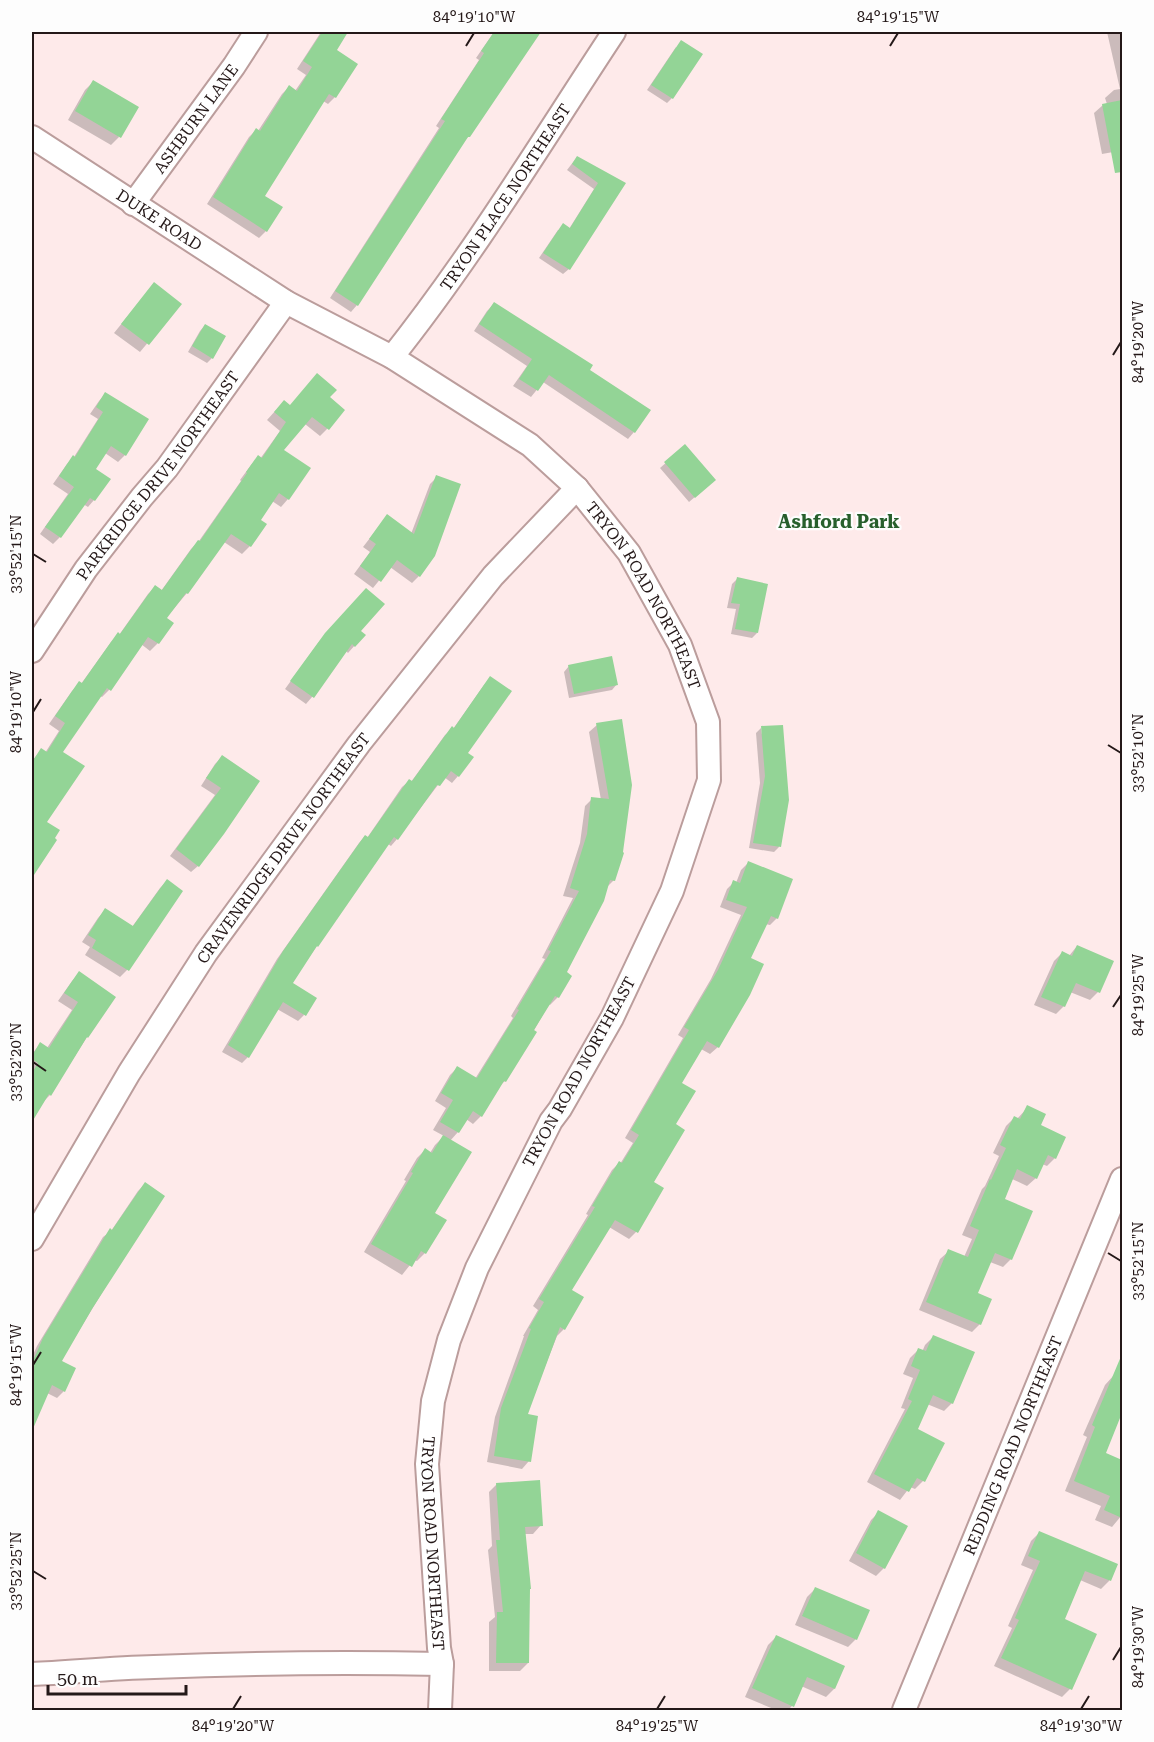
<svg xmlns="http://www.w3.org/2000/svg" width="1154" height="1742" font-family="'Roboto Serif',serif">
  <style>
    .shadow { fill: #0003 }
    .building { fill: #93d496 }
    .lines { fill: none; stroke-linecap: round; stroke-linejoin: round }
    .minor-casing { stroke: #bb9d9c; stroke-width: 26 }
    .minor { stroke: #fff; stroke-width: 22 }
    .ticks { fill: none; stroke: #241818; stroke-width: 2 }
    .labels { text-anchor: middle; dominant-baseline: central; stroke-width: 4.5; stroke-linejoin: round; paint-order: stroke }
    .street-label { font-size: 16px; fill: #241818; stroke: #fdfdfd }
    .neighbourhood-label { font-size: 18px; font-weight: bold; fill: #275f2c; stroke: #fdfdfd }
    .neatline { fill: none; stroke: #241818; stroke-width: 2 }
    .ticks-label { font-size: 15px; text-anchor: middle; fill: #241818 }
  </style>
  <rect width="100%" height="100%" fill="#feeaea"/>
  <path class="shadow" d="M321,32H347L335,50V97L328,104L323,101L263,196L266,231L259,238L207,204L249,137L256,130L258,131L282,94L289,87L295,91L306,75L297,69Z
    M494,32H539L468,137L463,142L357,305L351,312L330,298L439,128L436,126L479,60L476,58Z
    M1107,32H1122V159H1120L1119,151L1102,154L1094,113L1103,105L1107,104L1105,98L1114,90L1120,89Z
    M676,47L672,98L667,103L647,90Z
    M93,82L119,137L111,145L68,120L85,90Z
    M577,157L624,184L569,269L563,274L539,258L558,230L569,229L594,189L567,170Z
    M154,284L180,304L140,352L114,333Z
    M494,304L588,371L634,432L628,439L543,382L531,397L513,386L527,366L474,331L487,311Z
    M205,325L212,358L207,363L188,352L200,331Z
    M105,394L125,455L118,462L105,453L94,470V500L88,507L83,504L60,537L53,544L40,534L68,494L53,484L67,464L74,457L98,419L90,414L99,401Z
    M328,397L343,410L327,429L320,436L305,424L282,450L309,468L288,499L281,507L272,501L259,520L265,524L250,546L242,554L224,542L187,593L165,619L172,624L158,643L150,651L141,644L109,690L102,697L100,696L61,752L45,822L55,840L32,875V761L41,750L45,753L59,731L49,724L72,691L80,683L81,684L111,642L119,635L148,594L155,587L161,591L191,549L199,541L241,481L240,480L251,465L258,457L260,459L280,431L267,420L276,410Z
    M685,446L709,485L689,502L660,468Z
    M437,477L419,576L412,583L390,567L373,588L354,574L370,552L363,547L387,516L411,534L430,484Z
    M737,579L757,633L752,638L731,634L736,609L727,608L732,584Z
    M364,635L348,653L346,651L312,697L306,704L285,689L319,642Z
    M569,666L617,684L612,690L569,698L564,672Z
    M491,678L458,776L452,783L444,777L397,839L391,846L388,844L291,983L304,1015L298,1021L277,1009L248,1057L242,1063L222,1052L277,959L359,843L365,836L367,838L402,787L409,781L411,782L445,735L453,729L484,685Z
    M620,721L614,880L606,888L565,973L558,997L550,1005L549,1004L505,1081L497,1088L481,1116L473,1124L466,1119L458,1132L450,1141L425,1253L417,1261L414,1260L402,1275L364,1252L406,1181L404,1180L417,1158L425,1150L430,1153L435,1145L444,1136L433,1130L446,1108L435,1101L450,1075L457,1068L475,1079L513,1018L511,1016L545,959L542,958L573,898L563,896L580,843L585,806L592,799L601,800L589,732L597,725Z
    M761,728L779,847L774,852L749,848L760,783L756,733Z
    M222,757L258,782L198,866L191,872L170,856L215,795L201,786L215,764Z
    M748,863L777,918L770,925L765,924L749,959L718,1047L710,1054L701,1049L680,1084L674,1125L636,1232L629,1239L609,1227L570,1290L564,1329L557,1336L526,1415L529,1461L522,1469L487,1462L495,1417L524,1336H523L538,1310L533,1306L588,1215L586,1214L612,1170L619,1163L620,1164L633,1143L625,1138L683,1038L678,1035L711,979L741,915L720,907L727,889L734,882L736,883L741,870Z
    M167,881L181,891L127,970L120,977L85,955L90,947L82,942L98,918L105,910L132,927L160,888Z
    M1077,946L1098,992L1090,1000L1070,992L1064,1006L1056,1014L1034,1005L1054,961L1062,953L1069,956Z
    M79,973L87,1037L50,1095L42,1103L32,1119V1054L40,1044L47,1048L72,1010L58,1001L72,981Z
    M1028,1107L1039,1126L1055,1158L1047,1166L1042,1164L1036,1178L1027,1186L1012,1179L1003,1200L1011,1259L1003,1267L990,1262L976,1294L980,1324L972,1332L919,1310L940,1259L949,1251L964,1257L972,1239L962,1235L982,1189L985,1186L999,1156L993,1153L1006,1126L1014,1118L1017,1119Z
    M145,1184L134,1240L60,1362L64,1391L57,1398L47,1393L38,1412L32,1419V1357L37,1346L103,1237L111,1231L138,1191Z
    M933,1337L952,1403L944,1411L927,1404L916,1430L943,1444L923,1481L915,1489L910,1487L900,1500L867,1482L905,1409L901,1408L913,1378L903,1374L910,1358L918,1350L922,1352L925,1345Z
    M1114,1375L1122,1379V1410L1104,1454L1122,1461V1515L1112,1527L1095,1520L1101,1506L1065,1491L1087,1437L1083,1435L1105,1385Z
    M497,1484L541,1525L533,1534H525L528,1663L520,1671H489V1622L495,1617L488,1550L492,1546L489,1492Z
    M879,1512L884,1568L876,1576L849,1561L871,1520Z
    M1039,1533L1116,1565L1109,1581L1101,1589L1080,1580L1063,1620L1070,1689L1062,1697L994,1666L1012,1628L1008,1626L1033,1570L1021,1565L1031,1541Z
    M815,1589L856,1639L848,1647L795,1625L807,1597Z
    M776,1637L843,1666L834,1689L826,1697L801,1686L792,1706L788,1710H776L745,1697L768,1645Z"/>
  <path class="building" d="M322,32H348L337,50L358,64L336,98L329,94L265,196L283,207L267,232L213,197L256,128L260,131L289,85L297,91L312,67L303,61Z
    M494,32H541L470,137H468L358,306L335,291L445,121L441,119L484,53L481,51Z
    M681,40L703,54L673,99L651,85Z
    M93,80L139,107L121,138L75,111Z
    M1122,100V172L1115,173L1102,104Z
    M577,156L626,183L570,270L543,253L563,223L570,228L598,183L572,164Z
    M154,282L182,304L149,345L121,324Z
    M494,302L593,365L590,370L651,410L635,433L549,375L538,391L519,379L532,359L479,324Z
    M205,324L226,336L213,359L192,346Z
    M317,373L337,390L330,397L345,410L329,430L312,417L284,450L311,468L289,500L279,493L261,520L267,524L251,547L231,534L188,594L186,593L167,618L174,623L159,644L148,637L111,691L107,688L63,752L85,766L47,822L60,830L55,838L57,840L32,878V762L41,748L47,752L65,723L55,716L79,681L82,683L118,632L120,634L155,585L162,590L198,540L200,541L247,473L246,472L258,455L262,458L286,422L274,412L284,400L290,405Z
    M105,392L149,419L126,456L111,446L96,469L111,479L95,501L90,498L61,538L45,527L74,487L59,476L73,455L75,457L103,412L96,407Z
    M685,444L716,480L695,498L664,462Z
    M436,475L461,484L435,556L420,577L397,560L381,582L360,566L376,544L369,539L387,514L414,534Z
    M737,577L768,584L758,633L735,629L740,604L731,603Z
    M366,588L385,604L361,631L366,635L355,647L352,644L314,698L290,681L325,633Z
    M612,656L618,685L574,694L568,665Z
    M490,676L512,691L468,753L474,757L459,777L451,771L440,786L437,785L398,840L394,837L318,947L317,946L293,983L317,998L306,1016L283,1002L249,1058L228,1045L283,951L365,835L368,837L409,779L412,781L452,726L454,728Z
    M622,719L632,785L623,852L624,853L615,881L610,880L604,901L567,972L572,976L559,998L555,996L534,1030L537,1032L506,1082L504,1081L482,1117L473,1111L459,1133L440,1122L453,1100L441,1093L457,1066L477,1078L519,1010L517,1009L551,951L548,950L579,891L570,888L587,834L591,797L609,799L596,723Z
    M783,725L789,800L781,847L753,843L765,776L761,726Z
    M222,755L260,781L224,834L199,867L176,849L221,788L206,778Z
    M748,861L793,879L778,919L771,916L751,958L764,964L750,995L719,1048L707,1041L682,1083L696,1091L676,1124L685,1130L654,1182L664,1188L638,1233L615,1220L572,1290L584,1297L565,1330L560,1327L528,1414L538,1416L531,1462L494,1456L501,1408L531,1329L529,1328L544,1302L539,1299L595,1207L592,1206L619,1161L622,1163L639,1135L631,1130L689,1030L684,1027L718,970L747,907L726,900L733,880L740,883Z
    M167,879L183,891L129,971L92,948L96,940L88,935L105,908L133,926Z
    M1077,945L1114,961L1100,993L1076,983L1065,1007L1041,997L1062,951L1072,956Z
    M79,971L116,997L88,1038L87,1037L51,1096L49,1094L32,1122V1073L38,1063L32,1059V1056L40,1042L49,1048L78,1002L64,993Z
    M1027,1105L1046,1114L1041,1125L1066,1137L1056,1159L1048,1155L1037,1179L1017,1169L1005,1199L1033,1211L1012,1260L995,1253L978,1293L992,1299L981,1325L926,1302L948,1249L968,1257L979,1230L970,1226L990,1179L991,1180L1006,1148L1000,1145L1014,1116L1020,1119Z
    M443,1135L472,1152L435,1213L447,1220L426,1254L421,1251L412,1267L371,1244L413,1173L411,1172L425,1148L432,1153Z
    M145,1182L165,1196L92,1309L62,1361L76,1368L65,1392L52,1385L32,1431V1363L43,1338L110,1228L112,1230Z
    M933,1335L975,1352L953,1404L933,1395L918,1429L945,1443L925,1482L917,1478L909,1492L874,1474L912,1401L908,1399L920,1370L911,1366L918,1348L926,1351Z
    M1122,1354V1413L1106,1453L1122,1460V1518L1104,1510L1110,1496L1074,1481L1095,1427L1092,1425Z
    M540,1480L543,1526L525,1527L531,1589H530L529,1663H496L497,1612H503L496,1540H500L496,1483Z
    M878,1510L908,1526L885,1569L856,1553Z
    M1039,1531L1118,1564L1111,1581L1085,1571L1065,1619L1097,1634L1072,1690L1001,1658L1019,1620L1015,1618L1040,1561L1028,1556Z
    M815,1587L870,1610L857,1640L802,1616Z
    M776,1635L845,1666L835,1689L807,1677L794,1707L752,1688Z"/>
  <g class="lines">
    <g class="minor-casing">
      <g id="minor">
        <path id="s1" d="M32,137L286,302L392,357L530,445L577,488L629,553L680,645L708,722L709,780L672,891L612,1018L560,1109L551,1121L477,1268L449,1340L433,1401L427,1464L439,1648L442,1664L440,1710"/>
        <path id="s2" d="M133,204L234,66L256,32"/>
        <path id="s3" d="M392,357C474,254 542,141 614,32"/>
        <path id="s4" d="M32,651L86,569L142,497L167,468L286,302"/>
        <path id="s5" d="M32,1239L129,1073L206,953L359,744L493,576L577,488"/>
        <path d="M32,1674C73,1672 113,1668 154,1667C250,1663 346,1662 442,1664"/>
        <path id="s6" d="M904,1710L1122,1179"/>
      </g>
    </g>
    <use href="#minor" class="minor"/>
  </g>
  <path class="ticks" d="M466,46L474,33M890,46L898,33M1113,355L1121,342M33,554L46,562M33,712L41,699M1108,745L1121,753M1113,1007L1121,995M33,1062L46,1071M1108,1253L1121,1261M33,1365L41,1352M33,1571L46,1579M1113,1660L1121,1647M233,1709L241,1696M657,1709L665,1696M1081,1709L1089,1696"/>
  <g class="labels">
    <g class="street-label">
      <text stroke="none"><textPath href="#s2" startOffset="106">ASHBURN LANE</textPath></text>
      <text stroke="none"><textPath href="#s3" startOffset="196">TRYON PLACE NORTHEAST</textPath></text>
      <text stroke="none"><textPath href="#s1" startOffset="152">DUKE ROAD</textPath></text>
      <text stroke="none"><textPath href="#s4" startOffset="216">PARKRIDGE DRIVE NORTHEAST</textPath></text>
      <text stroke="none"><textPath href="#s1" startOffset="777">TRYON ROAD NORTHEAST</textPath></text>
      <text stroke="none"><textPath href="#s5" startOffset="465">CRAVENRIDGE DRIVE NORTHEAST</textPath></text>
      <text transform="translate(579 1072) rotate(-61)">TRYON ROAD NORTHEAST</text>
      <text stroke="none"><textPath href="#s6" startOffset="286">REDDING ROAD NORTHEAST</textPath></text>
      <text stroke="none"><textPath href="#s1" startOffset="1803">TRYON ROAD NORTHEAST</textPath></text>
    </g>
    <g class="neighbourhood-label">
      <text x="839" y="521">Ashford Park</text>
    </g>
  </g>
  <rect width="1154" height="1742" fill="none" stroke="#fdfdfd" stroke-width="66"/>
  <path d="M48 1685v9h138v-9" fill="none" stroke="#241818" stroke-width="3"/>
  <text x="57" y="1685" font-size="18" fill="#241818" stroke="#fdfdfd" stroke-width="4.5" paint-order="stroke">50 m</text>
  <rect x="33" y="33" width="1088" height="1676" class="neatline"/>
  <g class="ticks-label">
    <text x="474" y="22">84°19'10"W</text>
    <text x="898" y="22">84°19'15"W</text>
    <text transform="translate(1138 342) rotate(-90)" y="5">84°19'20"W</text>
    <text transform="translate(16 554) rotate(-90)" y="5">33°52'15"N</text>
    <text transform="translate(16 712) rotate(-90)" y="5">84°19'10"W</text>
    <text transform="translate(1138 753) rotate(-90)" y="5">33°52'10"N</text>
    <text transform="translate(1138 995) rotate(-90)" y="5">84°19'25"W</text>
    <text transform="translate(16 1062) rotate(-90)" y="5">33°52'20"N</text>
    <text transform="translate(1138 1261) rotate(-90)" y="5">33°52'15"N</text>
    <text transform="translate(16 1365) rotate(-90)" y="5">84°19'15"W</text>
    <text transform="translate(16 1571) rotate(-90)" y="5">33°52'25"N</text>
    <text transform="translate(1138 1647) rotate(-90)" y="5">84°19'30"W</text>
    <text x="233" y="1731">84°19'20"W</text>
    <text x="657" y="1731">84°19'25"W</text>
    <text x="1081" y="1731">84°19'30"W</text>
  </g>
</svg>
